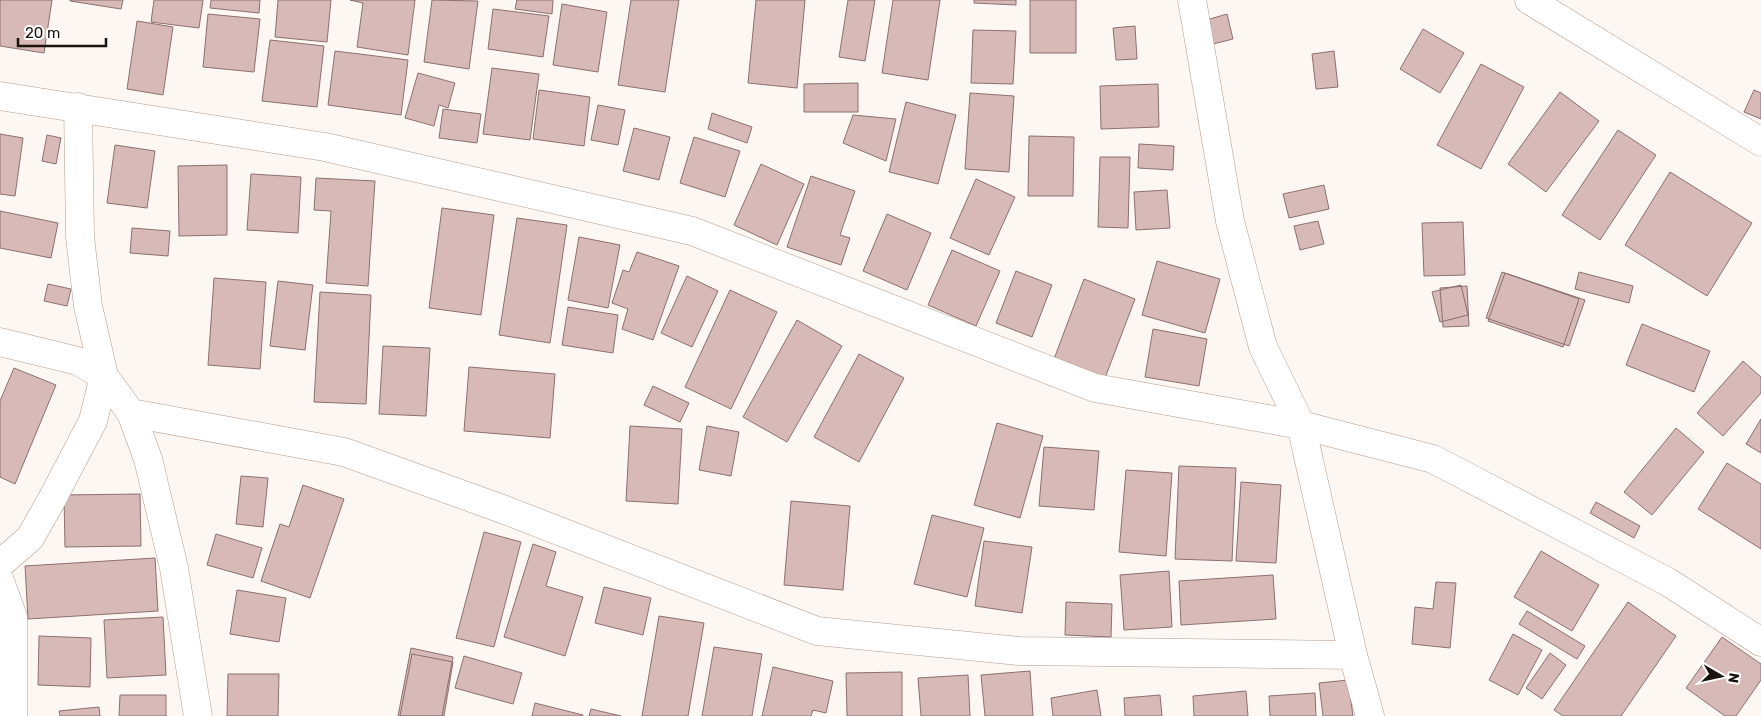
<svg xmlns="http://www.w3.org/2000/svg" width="1761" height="716" font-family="Rubik,sans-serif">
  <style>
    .building { fill: #d7b9b7; stroke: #8c706e }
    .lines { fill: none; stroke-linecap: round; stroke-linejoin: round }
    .street-casing { stroke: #b49d8d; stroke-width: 29 }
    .street { stroke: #fff; stroke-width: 28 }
  </style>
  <rect width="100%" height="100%" fill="#fdf7f4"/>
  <path class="building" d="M0,0H52L44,53L0,46Z
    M70,0H123L121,9L70,1Z
    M154,0H203L199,28L151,22Z
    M211,0H260L259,13L210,8Z
    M278,0H331L327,42L275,37Z
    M350,0H415L408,55L357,47L363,3Z
    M432,0L478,1L469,69L424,62Z
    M517,0H553L552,14L515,9Z
    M631,0H679L665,92L618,85Z
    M756,0H805L797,88L748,83Z
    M848,0H875L865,61L839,57Z
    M893,0H940L928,80L882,73Z
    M974,0H1016V5L974,3Z
    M1030,0H1076V53H1030Z
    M562,4L607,12L598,72L553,65Z
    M493,9L549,16L543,57L488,49Z
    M208,14L260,19L254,72L203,67Z
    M1227,14L1233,39L1209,45L1203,21Z
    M137,21L173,27L163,95L127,89Z
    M1135,26L1137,59L1116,60L1113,28Z
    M1423,29L1464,53L1440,93L1400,69Z
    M973,30L1016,31L1013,84L971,83Z
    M270,40L324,46L317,107L262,101Z
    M335,51L408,60L401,115L328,105Z
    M1334,51L1338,87L1316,89L1312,54Z
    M1481,64L1524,87L1481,169L1437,145Z
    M492,68L539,74L530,140L483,134Z
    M418,73L455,83L448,108L439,105L434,126L405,118Z
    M858,83V112H804V84Z
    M1158,84L1159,127L1101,129L1100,86Z
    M539,90L590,97L584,146L533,139Z
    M1754,90L1761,93V119L1744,112Z
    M1560,92L1599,121L1546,192L1508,164Z
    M970,93L1014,96L1009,172L965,169Z
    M906,102L956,115L938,184L889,172Z
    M598,105L625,110L618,145L591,140Z
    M443,109L481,114L477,143L439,138Z
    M712,113L752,127L747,143L708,129Z
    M853,115L896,119L886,161L843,143Z
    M634,128L670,137L659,180L623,171Z
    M1618,130L1656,155L1600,240L1562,215Z
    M0,134L23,138L15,196L0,194Z
    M47,135L61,138L56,164L42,161Z
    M1029,136L1074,137L1073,196H1028Z
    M694,137L740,151L725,197L680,183Z
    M1139,144L1174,146L1173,170L1138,168Z
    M115,145L155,151L147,208L107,203Z
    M1100,157H1130L1128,228L1098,227Z
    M761,164L804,184L777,245L734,225Z
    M227,165V235L179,236L178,166Z
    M1670,172L1752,223L1707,296L1625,245Z
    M251,174L301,177L298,233L247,230Z
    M811,176L855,191L840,235L850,238L841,265L787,247Z
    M316,178L375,181L368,286L326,283L331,211L314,210Z
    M976,179L1015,197L989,255L950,238Z
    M1324,185L1329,209L1289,218L1283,194Z
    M1167,190L1170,228L1136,230L1134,192Z
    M442,208L494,215L481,315L429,308Z
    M0,211L58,223L51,258L0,248Z
    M887,214L931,233L907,290L863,271Z
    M517,218L567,225L550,343L499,335Z
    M1318,221L1324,244L1300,250L1294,226Z
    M1463,222L1465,275L1424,276L1422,223Z
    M132,228L170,231L168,256L130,253Z
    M579,237L620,245L608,308L568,300Z
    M952,250L1000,271L976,326L928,305Z
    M637,252L679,266L653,340L622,329L628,309L612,303L623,270L629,272Z
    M1157,261L1220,279L1205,333L1142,315Z
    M1016,271L1052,285L1032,337L996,323Z
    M1502,272L1585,300L1569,346L1486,318Z
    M1579,272L1633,286L1629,303L1575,289Z
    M1505,273L1579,299L1563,347L1488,321Z
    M687,276L718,291L692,347L661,333Z
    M214,278L266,282L260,369L208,365Z
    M1084,279L1135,299L1105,378L1054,359Z
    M278,281L313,285L305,350L270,346Z
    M48,284L71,289L67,306L44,301Z
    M1461,285L1468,315L1440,322L1432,292Z
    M1467,286L1469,326L1443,327L1440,288Z
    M730,290L777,312L731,409L685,387Z
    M320,292L371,295L366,404L314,402Z
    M568,307L618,315L613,353L562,345Z
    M797,320L842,346L787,442L743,417Z
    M1642,324L1710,351L1694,392L1626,365Z
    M1153,329L1207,339L1199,386L1145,377Z
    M383,346L430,348L426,416L379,414Z
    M859,354L904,378L859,462L814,437Z
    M1743,361L1761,377V393L1723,436L1697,413Z
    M469,367L555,374L550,438L464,431Z
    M14,368L56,385L15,484L0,477V401Z
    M653,386L689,403L680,422L644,405Z
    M1761,419V453L1746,444Z
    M997,423L1043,436L1020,518L974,505Z
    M630,426L682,429L678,504L626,501Z
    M707,426L739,432L731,476L699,470Z
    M1676,428L1704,452L1652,515L1624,492Z
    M1044,447L1099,451L1094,510L1039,506Z
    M1727,463L1761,484V549L1698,509Z
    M1179,466L1236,468L1232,561L1175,559Z
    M1126,470L1172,473L1166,556L1119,552Z
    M241,476L268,478L263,527L236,524Z
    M1241,482L1281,485L1276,563L1236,561Z
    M303,485L344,499L310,598L261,581L280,524L289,527Z
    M140,494L141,546L65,547L64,495Z
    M791,501L850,506L843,590L784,585Z
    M1596,502L1640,526L1634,538L1590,513Z
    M932,515L984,528L967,597L914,584Z
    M484,532L521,542L494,647L456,638Z
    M216,534L262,548L253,578L207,565Z
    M984,541L1032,547L1022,613L975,606Z
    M533,544L556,552L546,586L583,597L565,656L504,637Z
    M1541,551L1599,585L1572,631L1514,597Z
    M155,558L158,611L28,619L25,566Z
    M1169,571L1172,627L1124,630L1120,575Z
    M1273,575L1276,619L1181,625L1179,581Z
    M1436,582L1456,583L1450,648L1412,644L1415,607L1433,609Z
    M604,587L651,598L643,635L595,623Z
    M237,590L286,598L279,642L230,634Z
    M1066,602L1112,604L1111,637L1065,635Z
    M1628,602L1676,636L1621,716H1563L1554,710Z
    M1527,611L1585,646L1577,659L1519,624Z
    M659,616L704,623L688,716H642Z
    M163,617L166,675L107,678L104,620Z
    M1513,634L1542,650L1518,695L1489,680Z
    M39,636L91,638L90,687L38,685Z
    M1722,637L1761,664V680L1736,716H1725L1686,688Z
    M714,647L762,654L752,716H702Z
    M411,648L453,657L442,716H398Z
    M1550,653L1566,665L1542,699L1526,688Z
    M412,654L453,662L444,716H400Z
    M464,656L522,673L513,704L455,688Z
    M773,667L833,681L826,713L813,710L811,716H762Z
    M1030,671L1033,716H985L981,675Z
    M902,672V716H847L846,673Z
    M228,674H279L278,716H227Z
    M968,675L970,716H921L918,678Z
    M1348,680L1353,716H1323L1319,683Z
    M1097,690L1101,716H1053L1051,698Z
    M1246,691L1248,716H1194L1193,696Z
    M1315,693L1316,716H1270L1269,696Z
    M120,695H166V716H119Z
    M1160,695L1162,716H1125L1124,698Z
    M535,703L583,715V716H532Z
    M99,707L100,716H60L59,711Z
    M591,709L621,716H589Z"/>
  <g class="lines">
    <g class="street-casing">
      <path id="street" d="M1192,0L1230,221L1263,347L1301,425L1353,655L1370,716
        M1529,0L1761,142
        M0,96L325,147L692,231L1095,388L1301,425L1433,459L1668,582L1761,642
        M0,342L78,361L104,376L131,413L148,459L174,568L198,716
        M131,413L344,452L505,510L817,631L1019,651L1353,655
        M0,564L30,538L51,501L93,421L104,376L88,306L80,237L78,107
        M0,581L13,617V716"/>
    </g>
    <use href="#street" class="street"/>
  </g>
  <g transform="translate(1721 676) rotate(99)" stroke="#ffffff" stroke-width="4" paint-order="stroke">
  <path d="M0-4L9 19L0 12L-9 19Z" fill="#1b130d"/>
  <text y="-8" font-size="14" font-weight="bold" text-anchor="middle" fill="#1b130d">N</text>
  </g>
  <path d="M18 38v8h88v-8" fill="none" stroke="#1b130d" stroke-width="2.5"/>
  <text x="25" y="38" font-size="15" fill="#1b130d" stroke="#ffffff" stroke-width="4" paint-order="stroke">20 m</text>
</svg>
